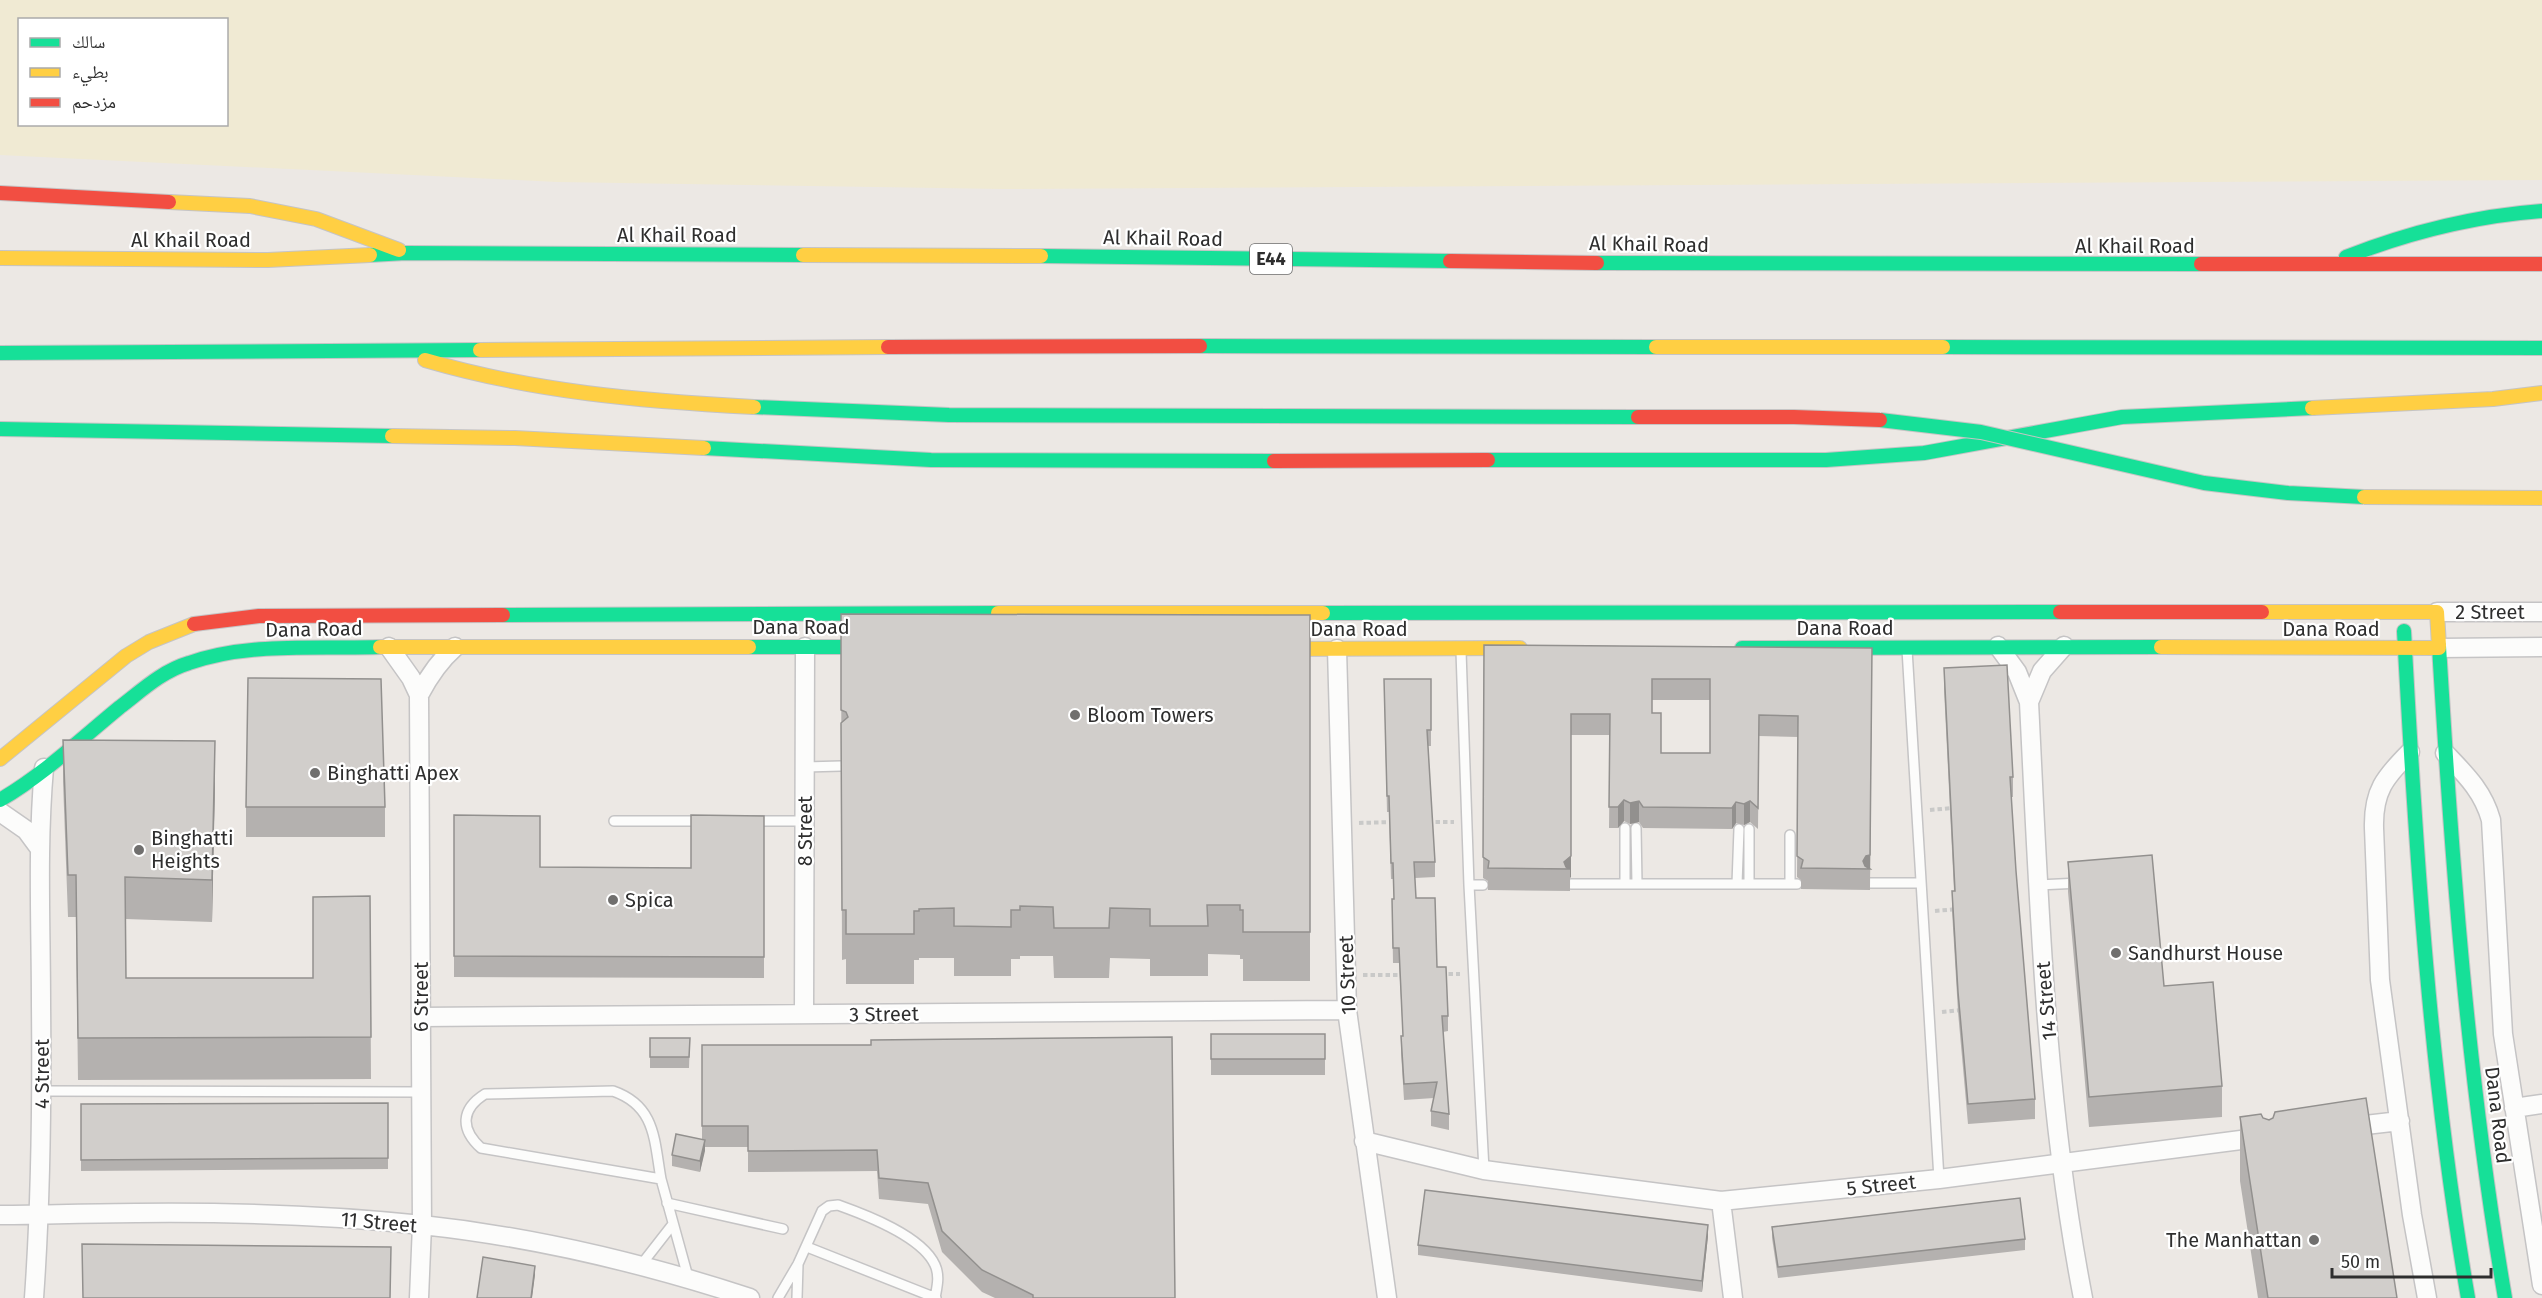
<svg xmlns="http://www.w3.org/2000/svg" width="2542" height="1298" font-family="'Fira Sans','Noto Naskh Arabic',sans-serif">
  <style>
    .sand { fill: #f0ead3; fill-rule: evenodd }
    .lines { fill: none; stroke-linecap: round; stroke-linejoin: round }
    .lane-casing { stroke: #c5c4c5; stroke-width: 12 }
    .street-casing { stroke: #c5c4c5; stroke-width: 21 }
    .fast-casing { stroke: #c5c4c5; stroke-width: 16 }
    .slow-casing { stroke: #c5c4c5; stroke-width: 16 }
    .jam-casing { stroke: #c5c4c5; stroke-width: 16 }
    .path { stroke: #c9c9c8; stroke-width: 4; stroke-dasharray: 4.5 3; stroke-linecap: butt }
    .lane { stroke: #fcfcfb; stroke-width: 9 }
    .street { stroke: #fcfcfb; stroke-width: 18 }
    .fast { stroke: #16e098; stroke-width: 14 }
    .slow { stroke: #ffcf43; stroke-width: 14 }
    .jam { stroke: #f24e42; stroke-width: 14 }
    .fast-bridge-casing { stroke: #c6c5c4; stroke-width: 16; stroke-linecap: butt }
    .slow-bridge-casing { stroke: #c6c5c4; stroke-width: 16; stroke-linecap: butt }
    .jam-bridge-casing { stroke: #c6c5c4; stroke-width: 16; stroke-linecap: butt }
    .fast-bridge { stroke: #16e098; stroke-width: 14 }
    .slow-bridge { stroke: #ffcf43; stroke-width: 14 }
    .jam-bridge { stroke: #f24e42; stroke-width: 14 }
    .wall { fill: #b4b1af; fill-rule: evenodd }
    .shaded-wall { fill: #92908e }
    .building { fill: #d1cecb; stroke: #92908e; stroke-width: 1.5; fill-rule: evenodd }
    .poi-dot { fill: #706f6e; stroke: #fff; stroke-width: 2 }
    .labels { text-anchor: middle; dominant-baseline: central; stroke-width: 4.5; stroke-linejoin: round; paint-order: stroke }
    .shield { fill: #fff; stroke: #6d6d6d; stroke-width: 1.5 }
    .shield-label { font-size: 18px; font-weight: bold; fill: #2e2e2e }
    .street-label { font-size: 20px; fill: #2e2e2e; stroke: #fff }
    .poi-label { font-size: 20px; fill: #2e2e2e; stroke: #fff; text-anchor: start }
  </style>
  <rect width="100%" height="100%" fill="#ece8e4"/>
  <path class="sand" d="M0,0H2542V180L1004,189L557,182L0,155ZM20,20H226V124H20Z"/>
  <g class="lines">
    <g class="lane-casing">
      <path id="lane" d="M1907,649L1939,1179
        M1461,651L1469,885L1484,1170
        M805,767L841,766
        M614,821H703
        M753,821H805
        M1625,828V884
        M1636,828L1637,884
        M1790,883V835
        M1870,883H1921
        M1571,884H1797
        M1737,884L1739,829
        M1749,884V829
        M1469,885H1483
        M2038,885L2080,883
        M42,1091L421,1092
        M613,1091C656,1106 654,1140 661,1179L481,1148C460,1129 461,1109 485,1094Z
        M661,1179L688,1277
        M667,1203L783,1229
        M807,1247L936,1298
        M641,1265L673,1224
        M778,1298L798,1264L822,1211L829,1206L838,1205C866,1215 922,1236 935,1265C940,1276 937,1287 935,1298
        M797,1298L798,1264"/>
    </g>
    <g class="street-casing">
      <path id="street" d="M2437,612H2542
        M1998,646L2017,672L2029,702C2039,901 2045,1102 2083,1298
        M389,647L411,678L419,695
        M2439,648L2542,647
        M1337,649L1347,1010L1387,1298
        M2029,702L2042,671L2064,646
        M2410,752C2385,777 2373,791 2374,828L2380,980L2412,1215L2427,1298
        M2445,753C2465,774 2483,791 2491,820L2503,1034L2542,1285
        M0,812L26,830L40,849
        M804,1014L805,647
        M421,1017L1347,1010
        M2514,1108L2542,1104
        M2348,1127L2400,1121
        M1364,1141L1484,1170L1721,1201L1939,1179L2264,1137
        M1721,1201L1733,1298
        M0,1215C45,1215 91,1213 136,1213C231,1212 328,1215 422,1225C535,1237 643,1263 750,1298
        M34,1298C41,1200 42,1103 41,1005C41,926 37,847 44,768
        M419,1298L422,1225L419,695C429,676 439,661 455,647"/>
    </g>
    <g class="fast-casing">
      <path id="fast" d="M370,255L406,253L803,255
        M1041,256L1450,261
        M2346,257C2410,232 2474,216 2542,211
        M1597,263L2201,264
        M1200,346L1656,347
        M1943,347L2542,348
        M0,353L480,350
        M754,407L949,415L1638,417
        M0,429L392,436
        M704,448L931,460L1274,461
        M1488,460H1826L1924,453L2122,417L2312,408
        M1323,613L2060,612
        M503,615L998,613
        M2404,631C2416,855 2430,1077 2468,1298
        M2439,646C2452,865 2468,1082 2505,1298
        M749,647H878
        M1742,648L2161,647
        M0,800C43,775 81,739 120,707C141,691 162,671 189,663C248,642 318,649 380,647"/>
    </g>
    <g class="slow-casing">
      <path id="slow" d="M169,202L250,206L316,219L399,250
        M803,255L1041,256
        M0,258L268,260L370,255
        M1656,347H1943
        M480,350L888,347
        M425,360C534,392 641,401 754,407
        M2312,408L2493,399L2542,393
        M392,436L515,438L704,448
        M2262,612H2437L2439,646
        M998,613H1323
        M380,647H749
        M2161,647L2439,648
        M1274,649L1520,648
        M0,759L126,656L149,642L194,624"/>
    </g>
    <g class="jam-casing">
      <path id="jam" d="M0,193L169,202
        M1450,261L1597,263
        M2201,264H2542
        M888,347L1200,346
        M1274,461L1488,460
        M2060,612H2262
        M194,624L259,616L503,615"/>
    </g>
    <path class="path" d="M1930,810L1953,808
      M1428,822H1454
      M1359,823L1394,822
      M1935,911L1958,909
      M1441,974H1460
      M1363,975H1403
      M1942,1012L1961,1010"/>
    <use href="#lane" class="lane"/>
    <use href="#street" class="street"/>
    <use href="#fast" class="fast"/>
    <use href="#slow" class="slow"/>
    <use href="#jam" class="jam"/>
    <g class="fast-bridge-casing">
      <path id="fast-bridge" d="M1880,420L1981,432L2204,483L2288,493L2364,497"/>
    </g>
    <g class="slow-bridge-casing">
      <path id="slow-bridge" d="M2364,497L2542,498"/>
    </g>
    <g class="jam-bridge-casing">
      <path id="jam-bridge" d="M1638,417H1794L1880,420"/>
    </g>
    <use href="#fast-bridge" class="fast-bridge"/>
    <use href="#slow-bridge" class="slow-bridge"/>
    <use href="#jam-bridge" class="jam-bridge"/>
  </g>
  <path class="wall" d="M841,614L1310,615V981H1243V959H1240V955L1208,954V976H1150V959L1110,958L1109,978H1054L1053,956H1020V959H1011V976H954V958H919V960H914V984H846V959L842,960Z
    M1484,645L1872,648L1870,890L1801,889V880L1797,877L1798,737L1759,736L1758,829L1750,822L1744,825L1736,823L1732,829L1643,828L1639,822L1630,824L1624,821L1618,828H1609L1610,735H1571L1570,891L1488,890V881L1483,878ZM1652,700H1710V753H1661L1652,713Z
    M1944,668L2013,777V797H2011L2016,871L2035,1099V1119L1968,1124L1958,1012L1952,911V891H1954L1944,689Z
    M1384,679H1431V746H1428L1435,862V877L1415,878L1416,898L1437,967L1448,1016V1031L1443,1032L1449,1114V1130L1431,1126V1111L1434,1098L1404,1100L1401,1052V1036H1403L1399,963H1393L1392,899H1394L1393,879H1391L1389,812H1387Z
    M63,740L215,783L212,922L126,919V978H313L370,896L371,1079L78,1080L76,917H68L63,782Z
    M246,807H385V837H246Z
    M454,815L540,867L691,868L764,816V978L454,977Z
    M2068,862L2164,986L2222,1086V1117L2089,1127L2068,892Z
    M1211,1034H1325V1075H1211Z
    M650,1038H690L689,1068H650Z
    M702,1045L1175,1298H995L982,1292L942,1252L928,1204L879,1199L877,1171L748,1172V1147H705L700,1172L672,1166V1155L702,1140Z
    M388,1103V1169L81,1171V1104Z
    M2240,1117L2263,1118L2397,1298H2258L2240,1181Z
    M1772,1227L2025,1239V1250L1778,1278L1772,1238Z
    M1708,1236L1702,1292L1418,1255V1245Z"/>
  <path class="shaded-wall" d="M1872,648L1870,876V869H1863V861L1866,856Z
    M1571,714V877L1570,878V869H1564Z
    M215,741V783L212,922V880Z
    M1624,800V821L1618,828V807Z
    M1639,801V822L1630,824V803Z
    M1750,801V822L1744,825V804Z
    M1736,802V823L1732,829V808Z
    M705,1140V1151L700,1172V1161Z
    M1708,1225V1236L1702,1292V1281Z
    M535,1266V1275L532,1298H531Z"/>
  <path class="building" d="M841,614L1310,615V932H1243V910H1240V905H1207L1208,926H1150V909L1110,908L1109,928H1054L1053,907L1020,906V910H1011V927L954,926V908L919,909V911H914V934H846V910H842L841,723L848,717L846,712L841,710Z
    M1484,645L1872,648L1870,855L1866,856L1863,861L1865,866L1870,869L1801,868L1803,860L1797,856L1798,716L1759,715L1758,808L1750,801L1744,804L1736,802L1732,808L1643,807L1639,801L1630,803L1624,800L1618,807H1609L1610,714H1571V856L1564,862L1566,867L1570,869L1488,868L1489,861L1483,857ZM1652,679H1710V753H1661V713H1652Z
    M2007,665L2013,777H2010L2016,871L2035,1099L1968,1104L1958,992L1952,891H1955L1944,668Z
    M248,678L381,679L385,807H246Z
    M1384,679H1431V730H1427L1435,862H1414L1416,898H1435L1437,967H1446L1448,1016H1442L1449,1114L1431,1111L1437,1082L1404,1084L1401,1036H1403L1399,948H1393L1392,899H1394L1393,863H1391L1389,796H1387Z
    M63,740L215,741L212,880L125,877L126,978H313V897L370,896L371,1037L78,1038L76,875H68Z
    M454,815L540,816V867L691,868V815L764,816V957L454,956Z
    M2152,855L2164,986L2213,982L2222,1086L2089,1097L2068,862Z
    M1211,1034H1325V1059H1211Z
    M1172,1037L1175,1298H1033V1295L982,1270L942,1231L928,1183L879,1178L877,1150L748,1151V1126H702V1045H871V1040Z
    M650,1038H690L689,1057H650Z
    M2366,1098L2397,1298H2268L2240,1117L2261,1114L2263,1118L2269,1120L2273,1118L2275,1112Z
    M388,1103V1158L81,1160V1104Z
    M676,1134L705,1140L700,1161L672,1155Z
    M1425,1190L1708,1225L1702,1281L1418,1245Z
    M2020,1198L2025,1239L1778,1267L1772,1227Z
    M82,1244L391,1247L390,1298H83Z
    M483,1257L535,1266L531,1298H477Z"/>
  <g class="poi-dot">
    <circle cx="1075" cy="715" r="6"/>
    <circle cx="315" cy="773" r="6"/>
    <circle cx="139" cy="850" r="6"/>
    <circle cx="613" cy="900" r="6"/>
    <circle cx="2116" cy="953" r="6"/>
    <circle cx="2314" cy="1240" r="6"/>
  </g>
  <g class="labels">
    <rect class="shield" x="1250" y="244" width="42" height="30" rx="4.5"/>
    <g class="shield-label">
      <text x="1271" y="259">E44</text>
    </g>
    <g class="street-label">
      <text x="677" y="235">Al Khail Road</text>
      <text transform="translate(1163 238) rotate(1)">Al Khail Road</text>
      <text x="191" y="240">Al Khail Road</text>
      <text transform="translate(1649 244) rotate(1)">Al Khail Road</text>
      <text x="2135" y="246">Al Khail Road</text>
      <text x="2490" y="612">2 Street</text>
      <text x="801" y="627">Dana Road</text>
      <text x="1845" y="628">Dana Road</text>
      <text transform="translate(314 629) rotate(-1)">Dana Road</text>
      <text x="1359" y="629">Dana Road</text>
      <text x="2331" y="629">Dana Road</text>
      <text transform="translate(805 831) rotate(-90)">8 Street</text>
      <text transform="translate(1347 975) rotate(-92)">10 Street</text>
      <text transform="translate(421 997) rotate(-90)">6 Street</text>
      <text transform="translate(2046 1001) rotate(-95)">14 Street</text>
      <text transform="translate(884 1014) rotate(-1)">3 Street</text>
      <text transform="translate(42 1074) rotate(-90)">4 Street</text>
      <text transform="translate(2498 1115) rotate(83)">Dana Road</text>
      <text transform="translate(1881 1185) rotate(-6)">5 Street</text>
      <text transform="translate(379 1222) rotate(5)">11 Street</text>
    </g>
    <g class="poi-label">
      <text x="1087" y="715">Bloom Towers</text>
      <text x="327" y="773">Binghatti Apex</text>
      <text x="151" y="838">Binghatti<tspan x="151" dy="23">Heights</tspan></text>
      <text x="625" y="900">Spica</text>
      <text x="2128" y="953">Sandhurst House</text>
      <text x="2302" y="1240" text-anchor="end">The Manhattan</text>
    </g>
  </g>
  <rect x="18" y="18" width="210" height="108" fill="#ffffff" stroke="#ababab" stroke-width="1.5"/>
  <rect x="30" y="38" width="30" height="9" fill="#16e098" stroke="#ababab" stroke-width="1.5"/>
  <text x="72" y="48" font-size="18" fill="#2e2e2e">سالك</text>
  <rect x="30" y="68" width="30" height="9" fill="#ffcf43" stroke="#ababab" stroke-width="1.5"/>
  <text x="72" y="78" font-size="18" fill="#2e2e2e">بطيء</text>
  <rect x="30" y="98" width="30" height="9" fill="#f24e42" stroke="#ababab" stroke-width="1.5"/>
  <text x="72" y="108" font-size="18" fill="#2e2e2e">مزدحم</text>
  <path d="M2332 1268v9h159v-9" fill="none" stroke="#2e2e2e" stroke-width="3"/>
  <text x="2341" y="1268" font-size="18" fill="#2e2e2e" stroke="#ffffff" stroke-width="4.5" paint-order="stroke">50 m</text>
</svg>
